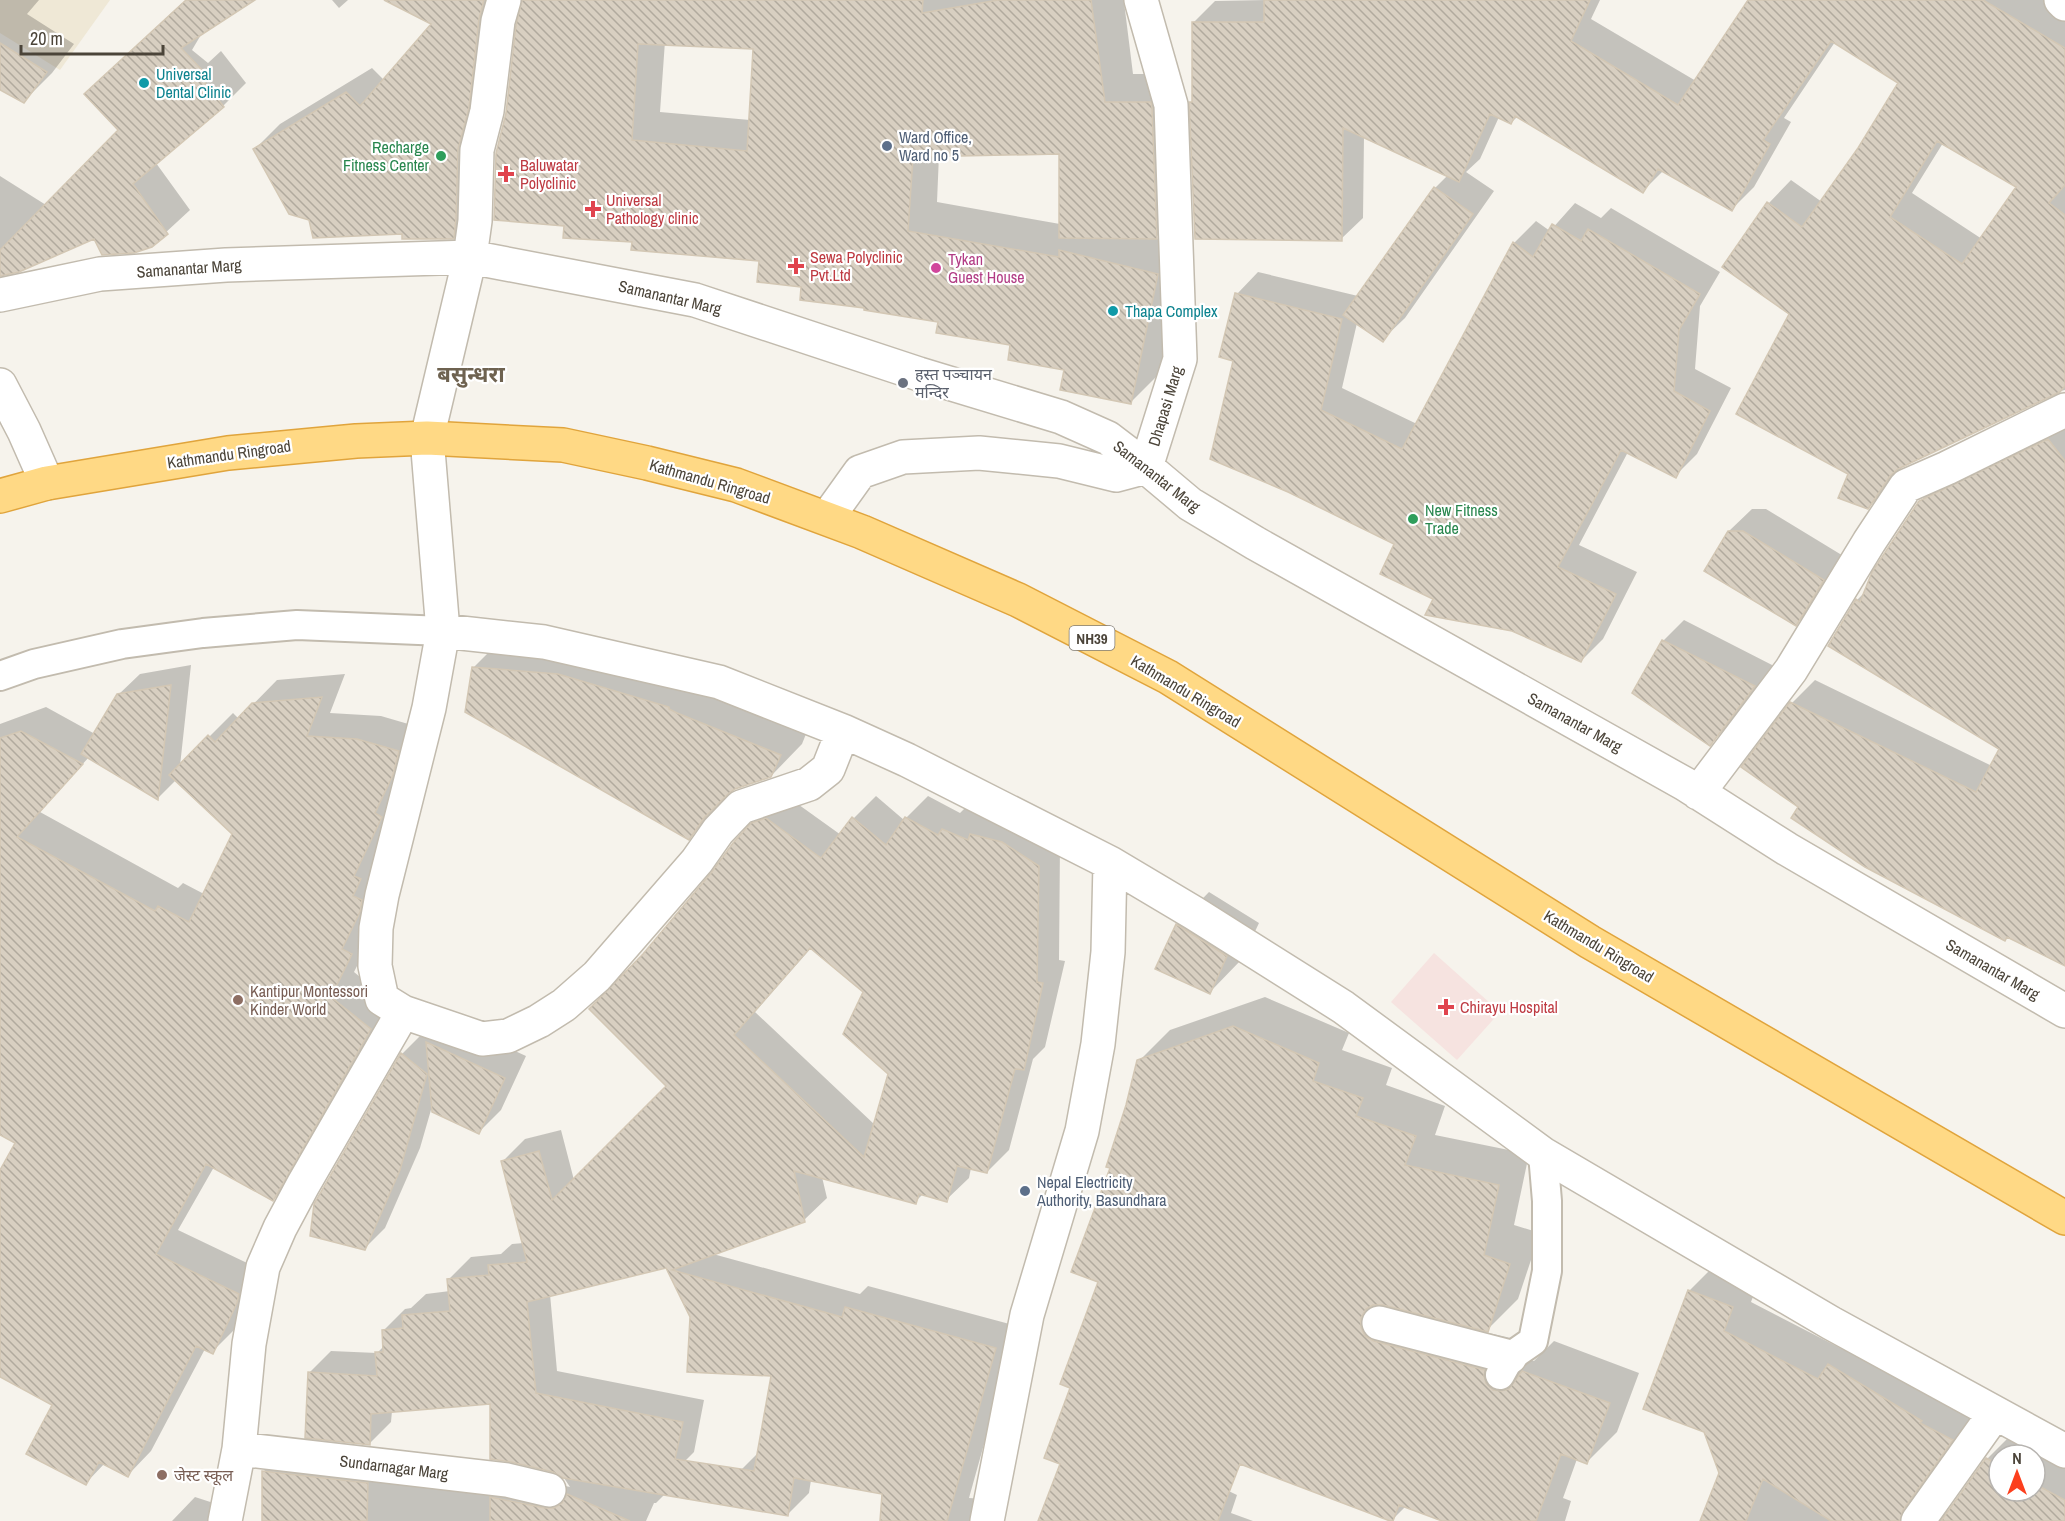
<svg xmlns="http://www.w3.org/2000/svg" width="2065" height="1521" font-family="'Archivo Narrow','Noto Sans Devanagari',sans-serif">
  <style>
    .education { fill: #efe8d6 }
    .medical { fill: #f6e3e0 }
    .shadow { fill: #0003; fill-rule: evenodd }
    .building { fill: url(#building-back-hatch); stroke: #d3c7b4; stroke-width: 1.5; fill-rule: evenodd }
    .lines { fill: none; stroke-linecap: round; stroke-linejoin: round }
    .service-casing { stroke: #c2bbae; stroke-width: 32 }
    .minor-casing { stroke: #c2bbae; stroke-width: 36 }
    .tertiary-casing { stroke: #c2bbae; stroke-width: 36 }
    .trunk-casing { stroke: #e0a43c; stroke-width: 36 }
    .service { stroke: #fff; stroke-width: 28 }
    .minor { stroke: #fff; stroke-width: 33 }
    .tertiary { stroke: #fff; stroke-width: 33 }
    .trunk { stroke: #ffd985; stroke-width: 33 }
    .culture-dot { fill: #0f9aa8; stroke: #fff; stroke-width: 2 }
    .service-dot { fill: #5c6f8a; stroke: #fff; stroke-width: 2 }
    .leisure-dot { fill: #2e9e5b; stroke: #fff; stroke-width: 2 }
    .health-dot { fill: #e0444e; stroke: #fff; stroke-width: 2 }
    .hotel-dot { fill: #d1479c; stroke: #fff; stroke-width: 2 }
    .worship-dot { fill: #6b7280; stroke: #fff; stroke-width: 2 }
    .education-dot { fill: #8d6e63; stroke: #fff; stroke-width: 2 }
    .labels { text-anchor: middle; dominant-baseline: central; stroke-width: 4.5; stroke-linejoin: round; paint-order: stroke }
    .shield { fill: #fff; stroke: #817c74; stroke-width: 1.5 }
    .shield-label { font-size: 15px; font-weight: bold; fill: #4b4439 }
    .culture-label { font-size: 16px; fill: #0d838f; stroke: #fff; text-anchor: start }
    .service-label { font-size: 16px; fill: #4e5e75; stroke: #fff; text-anchor: start }
    .leisure-label { font-size: 16px; fill: #27864d; stroke: #fff; text-anchor: end }
    .health-label { font-size: 16px; fill: #be3a42; stroke: #fff; text-anchor: start }
    .hotel-label { font-size: 16px; fill: #b23c85; stroke: #fff; text-anchor: start }
    .street-label { font-size: 16px; fill: #4b4439; stroke: #fff }
    .worship-label { font-size: 16px; fill: #5b616d; stroke: #fff; text-anchor: start }
    .education-label { font-size: 16px; fill: #785e54; stroke: #fff; text-anchor: start }
    .district-label { font-size: 22px; font-weight: bold; fill: #6e6250; stroke: #fff }
  </style>
  <defs>
    <pattern id="building-back-hatch" width="6" height="6" patternUnits="userSpaceOnUse" patternTransform="scale(1.5)"><rect width="6" height="6" fill="#d8cfc1"/><path d="M-1 5l2 2M0 0l6 6M5-1l2 2" fill="none" stroke="#b1aa9e"/></pattern>
  </defs>
  <rect width="100%" height="100%" fill="#f6f3ec"/>
  <path class="education" d="M0,0H110L60,70L0,33Z"/>
  <path class="medical" d="M1434,953L1500,1012L1457,1060L1391,1002Z"/>
  <path class="shadow" d="M0,0H39L27,14L74,44L52,73L24,101L0,88Z
    M332,0H348L339,8Z
    M387,0H503L478,212L453,237L404,233L310,219L255,149L280,124L372,68L384,80L433,24Z
    M524,0H1125L1124,2L1133,74H1179L1185,209L1155,238L1186,246L1159,374L1130,403L1012,344L940,321L866,307L803,286L760,260L566,224L507,114ZM667,13L755,48L750,120L660,112ZM1060,152V224L937,202L939,155Z
    M1266,0H1600L1591,19L1696,81L1816,0H2065V390L2056,392L1904,464L1891,485L1868,508L1850,473L1791,314L1769,203L1791,180L1822,202L1859,149L1900,83L1835,42L1784,118L1791,122L1754,187L1732,209L1664,170L1643,191L1518,116L1511,123L1499,117L1480,159L1466,172L1494,191L1405,318L1382,340L1357,323L1342,388L1417,424L1514,243L1536,221L1550,231L1575,203L1601,218L1611,208L1720,272L1700,306L1695,369L1731,388L1697,454L1675,476L1628,452L1579,545L1637,572L1603,639L1581,661L1512,629L1435,598L1396,543L1234,360L1237,294L1258,272L1358,296L1435,188L1448,175L1364,136L1363,218L1341,239L1191,103L1193,101V23L1215,1ZM1943,143L2018,186L1982,239L1912,193Z
    M182,3L205,28L192,50L208,63L221,51L246,83L223,106L156,163L190,210L151,246L95,237L0,275V176L46,205L120,130L86,94Z
    M2065,420V964L2008,936L2005,939L1801,807L1743,767L1792,703L1815,680L1992,766L2001,749L1857,600L1866,591L1920,502L1943,478Z
    M1752,509H1766L1845,557L1818,602L1796,624L1729,531Z
    M1684,620L1774,666L1730,724L1710,744L1634,692L1664,640Z
    M504,637L810,724L802,744L771,776L732,789L720,807L689,838L473,668Z
    M191,665L180,766L233,713L239,719L277,680L345,674L330,713L381,716L422,728L375,930L354,972L394,1005L297,1176L273,1200L214,1167L178,1230L262,1270L236,1328L212,1352L205,1349L151,1451L128,1475L105,1463L86,1483L54,1405L0,1375V1173L17,1143L0,1121V724L46,707L95,734L118,695L140,674ZM89,757L158,798L176,780L234,834L204,894L183,883L178,888L40,812Z
    M876,796L904,820L928,796L960,813L965,808L1060,844L1059,960L1065,961L1045,1047L1033,1059L1009,1150L987,1172L971,1168L969,1178L946,1200L923,1194L915,1202L822,1177L827,1198L804,1220L713,1254L860,1294L868,1286L1017,1326L969,1498L986,1499L985,1521H882L884,1492L811,1480L809,1493L787,1515L741,1470L760,1451L773,1375L691,1317L667,1266L550,1294L557,1371L704,1400L694,1452L682,1464L678,1481L656,1503H654L646,1521H263L264,1471L286,1449L526,1477L570,1487L562,1475L492,1402L392,1411L391,1422L369,1444L309,1373L331,1351L377,1353L384,1346L383,1331L405,1309L411,1308L426,1294L450,1291L449,1279L471,1257L501,1254L512,1244L524,1243L503,1161L525,1139L561,1130L574,1180L669,1086L644,955L752,824L775,802L788,797L841,835L854,818ZM812,947L865,992L890,1073L875,1125L755,1012Z
    M1209,892L1259,923L1242,959L1210,992L1177,925Z
    M1265,997L1349,1033L1342,1050L1392,1068L1386,1085L1445,1106L1435,1135L1529,1154L1514,1225L1540,1233L1518,1299L1485,1332L1515,1339L1523,1359L1534,1361L1554,1341L1639,1373L1617,1432L1587,1462L1577,1459L1563,1498L1571,1501L1565,1521H1446L1406,1506L1392,1520L1100,1281L1112,1167L1139,1061L1170,1030Z
    M450,1021L526,1056L501,1110L479,1132L433,1103L420,1148L385,1228L365,1248L402,1054L422,1034L430,1040Z
    M1718,1262L1760,1278L1751,1302L1844,1350L1858,1337L1980,1411L1936,1508L1950,1511L1987,1459L2016,1430L2065,1456V1521H1701L1721,1473L1689,1291ZM1999,1455H2035V1491H1999Z
    M1093,1426L1237,1495L1231,1513L1253,1521H1040Z
    M195,1497L232,1509V1521H172Z"/>
  <path class="building" d="M186,0H255L181,48L204,72L200,76L224,107L133,184L168,234L152,247L134,253L102,255L94,239L19,272L0,276V250L118,130L84,94Z
    M384,0H484L479,19L469,108L458,149L456,219L454,239H402V234L313,238L309,220L289,214L253,149L346,92L360,106L431,24Z
    M522,0H923L922,13L998,0H1091L1105,102H1151L1152,108L1157,239L1059,238V154L913,157L908,231L1059,257V250L1158,274L1131,404L1060,390L1064,370L1008,360L1010,345L936,333L938,322L864,310V308L800,300L801,287L757,282L759,261L631,250L632,242L563,238L564,226L494,220L496,153L506,113L516,25ZM638,44L753,49L747,151L632,140Z
    M1264,0H1590L1571,41L1678,105L1748,0H1983L2065,48V185L2049,203L2065,215V386L2060,392L1898,469L1890,476L1868,509L1838,498L1848,474L1736,414L1789,314L1722,267L1767,202L1802,227L1858,148L1898,83L1831,41L1763,140L1770,144L1732,211L1658,169L1643,193L1515,116L1511,124L1490,114L1459,182L1343,128L1342,241L1195,239L1189,102H1192V22H1264ZM1937,141L2016,187L1962,264L1890,217Z
    M0,43L47,72L24,103L0,90Z
    M1434,187L1473,214L1383,342L1343,315Z
    M1552,224L1581,241L1588,229L1700,294L1679,330L1674,391L1710,411L1676,478L1621,450L1558,567L1616,594L1581,662L1512,631L1425,615L1433,599L1380,574L1394,544L1288,492L1210,459L1233,361L1219,357L1235,293L1342,319L1321,410L1402,449L1513,242L1533,257Z
    M2048,439L2065,461V966L2007,937L2005,941L1865,867L1791,818L1798,807L1741,767L1790,702L1976,792L1999,749L1828,646L1856,599L1860,602L1872,572L1919,501Z
    M1728,531H1743L1824,580L1796,626L1704,571Z
    M1662,640L1755,686L1710,746L1632,693Z
    M472,667L558,674L669,707V709L677,713L781,755L771,777L735,789L728,794L704,818L689,840L465,712Z
    M171,685L158,800L81,754L117,694Z
    M322,697L307,736L357,739L399,751L393,775L375,813L382,817L354,876L361,879L353,896L362,900L360,912L342,949L352,954L331,997L371,1029L273,1201L206,1164L156,1254L239,1294L237,1303L213,1354L196,1346L128,1477L99,1462L86,1485L26,1454L52,1405L0,1377V1170L15,1143L0,1135V738L21,731L83,764L17,837L155,911L158,906L189,922L232,834L169,775L208,735L215,742L252,703Z
    M852,817L886,845L905,817L938,835L942,829L968,840L970,834L1002,842L1039,866L1037,982L1043,983L1024,1070L1015,1069L987,1173L957,1166L947,1202L919,1194L916,1204L794,1171L805,1222L672,1270L842,1317L845,1307L996,1348L947,1521H880L882,1494L794,1478L788,1516L563,1478L553,1472L511,1462L490,1459V1404L371,1414L370,1445L305,1438L308,1372L377,1376L375,1352H383L382,1330L403,1328L402,1315L450,1311L447,1279L489,1275L488,1265L527,1262L501,1161L539,1151L552,1200L666,1086L589,1009L643,954L711,873L733,843L751,823L766,818L821,858ZM810,948L863,992L843,1034L888,1074L864,1157L734,1035ZM666,1268L690,1317L687,1372L771,1376L754,1471L675,1459L683,1422L536,1393L527,1302Z
    M1176,924L1227,956L1210,994L1155,969Z
    M1233,1026L1319,1063L1313,1081L1363,1098L1356,1116L1416,1136L1405,1165L1499,1185L1484,1255L1510,1264L1488,1332L1383,1305H1373L1366,1309L1361,1318V1327L1365,1336L1374,1341L1485,1370L1484,1376L1486,1383L1493,1390L1501,1391L1509,1389L1522,1371L1610,1403L1587,1464L1561,1454L1536,1521H1442L1399,1505L1393,1521H1390L1240,1464L1218,1521H1038L1060,1464L1044,1458L1070,1388L1060,1384L1098,1282L1071,1272L1110,1168L1106,1167L1126,1105L1137,1060Z
    M426,1042L505,1078L479,1134L432,1112Z
    M401,1053L427,1074L400,1170L365,1250L310,1236L314,1204Z
    M1688,1290L1733,1307L1724,1331L1818,1379L1828,1364L1922,1421L1920,1423L1953,1440L1903,1510L1900,1521H1831L1763,1479L1746,1521H1700L1719,1473L1704,1432L1643,1409Z
    M1986,1458L1999,1465V1491H2035V1484L2065,1500V1521H1941Z
    M262,1471L368,1483L367,1521H262Z
    M567,1494L630,1521H490V1497L545,1508H554L562,1503Z"/>
  <g class="lines">
    <g class="service-casing">
      <path id="service" d="M0,676L34,664L122,644L203,633L297,625L443,631
        M1500,1375L1510,1357L1533,1341L1547,1271V1201L1543,1154"/>
    </g>
    <g class="minor-casing">
      <path id="minor" d="M504,0L498,21L487,111L477,150L475,221L470,257L427,438L443,631L544,642L719,682L843,731L907,760L1110,863L1194,913L1343,1007L1543,1154L1831,1323L2065,1451
        M2061,0L2065,4
        M0,295L100,274L226,265L470,257L695,300L919,374L1061,417L1108,438L1146,467L1190,504L1255,543L1685,784L1787,849L2065,1011
        M827,518L860,472L903,457L979,453L1059,461L1116,475L1146,467L1180,359L1171,105L1141,0
        M1698,793L1791,670L1869,542L1906,486L1947,468L2065,410
        M403,1012L482,1039L508,1036L539,1021L564,1005L597,976L697,861L718,831L741,807L809,784L828,769L843,731
        M1379,1323L1510,1357
        M239,1449L507,1480L549,1490
        M225,1521L239,1449L249,1344L263,1267L280,1228L303,1185L403,1012L382,999L375,966L376,928L382,895L429,708L443,631
        M987,1521L1027,1315L1082,1131L1098,1044L1108,952L1110,863
        M1918,1521L1995,1413"/>
    </g>
    <g class="tertiary-casing">
      <path id="tertiary" d="M0,385L24,431L47,483"/>
    </g>
    <g class="trunk-casing">
      <path id="trunk" d="M0,496L47,483L228,453L356,441L427,438L563,445L647,463L736,485L862,532L1018,600L1168,677L1590,942L2065,1218"/>
    </g>
    <use href="#service" class="service"/>
    <use href="#minor" class="minor"/>
    <use href="#tertiary" class="tertiary"/>
    <use href="#trunk" class="trunk"/>
  </g>
  <g class="culture-dot">
    <circle cx="144" cy="83" r="6"/>
    <circle cx="1113" cy="311" r="6"/>
  </g>
  <g class="service-dot">
    <circle cx="887" cy="146" r="6"/>
    <circle cx="1025" cy="1191" r="6"/>
  </g>
  <g class="leisure-dot">
    <circle cx="441" cy="156" r="6"/>
    <circle cx="1413" cy="519" r="6"/>
  </g>
  <g class="health-dot">
    <path d="M503 165h6v6h6v6h-6v6h-6v-6h-6v-6h6z"/>
    <path d="M590 200h6v6h6v6h-6v6h-6v-6h-6v-6h6z"/>
    <path d="M793 257h6v6h6v6h-6v6h-6v-6h-6v-6h6z"/>
    <path d="M1443 998h6v6h6v6h-6v6h-6v-6h-6v-6h6z"/>
  </g>
  <circle class="hotel-dot" cx="936" cy="268" r="6"/>
  <circle class="worship-dot" cx="903" cy="383" r="6"/>
  <g class="education-dot">
    <circle cx="238" cy="1000" r="6"/>
    <circle cx="162" cy="1475" r="6"/>
  </g>
  <g class="labels">
    <rect class="shield" x="1069.5" y="626" width="45" height="24" rx="4.5"/>
    <g class="shield-label">
      <text x="1092" y="638">NH39</text>
    </g>
    <g class="culture-label">
      <text x="156" y="74">Universal<tspan x="156" dy="18">Dental Clinic</tspan></text>
      <text x="1125" y="311">Thapa Complex</text>
    </g>
    <g class="service-label">
      <text x="899" y="137">Ward Office,<tspan x="899" dy="18">Ward no 5</tspan></text>
      <text x="1037" y="1182">Nepal Electricity<tspan x="1037" dy="18">Authority, Basundhara</tspan></text>
    </g>
    <g class="leisure-label">
      <text x="429" y="147">Recharge<tspan x="429" dy="18">Fitness Center</tspan></text>
      <text x="1425" y="510" text-anchor="start">New Fitness<tspan x="1425" dy="18">Trade</tspan></text>
    </g>
    <g class="health-label">
      <text x="520" y="165">Baluwatar<tspan x="520" dy="18">Polyclinic</tspan></text>
      <text x="606" y="200">Universal<tspan x="606" dy="18">Pathology clinic</tspan></text>
      <text x="810" y="257">Sewa Polyclinic<tspan x="810" dy="18">Pvt.Ltd</tspan></text>
      <text x="1460" y="1007">Chirayu Hospital</text>
    </g>
    <g class="hotel-label">
      <text x="948" y="259">Tykan<tspan x="948" dy="18">Guest House</tspan></text>
    </g>
    <g class="street-label">
      <text transform="translate(189 268) rotate(-4)">Samanantar Marg</text>
      <text transform="translate(670 297) rotate(13)">Samanantar Marg</text>
      <text transform="translate(1165 406) rotate(-73)">Dhapasi Marg</text>
      <text transform="translate(229 454) rotate(-8)">Kathmandu Ringroad</text>
      <text transform="translate(1157 476) rotate(38)">Samanantar Marg</text>
      <text transform="translate(710 481) rotate(16)">Kathmandu Ringroad</text>
      <text transform="translate(1186 691) rotate(31)">Kathmandu Ringroad</text>
      <text transform="translate(1575 722) rotate(29)">Samanantar Marg</text>
      <text transform="translate(1599 946) rotate(31)">Kathmandu Ringroad</text>
      <text transform="translate(1993 969) rotate(30)">Samanantar Marg</text>
      <text transform="translate(394 1467) rotate(7)">Sundarnagar Marg</text>
    </g>
    <g class="worship-label">
      <text x="915" y="374">हस्त पञ्चायन<tspan x="915" dy="18">मन्दिर</tspan></text>
    </g>
    <g class="education-label">
      <text x="250" y="991">Kantipur Montessori<tspan x="250" dy="18">Kinder World</tspan></text>
      <text x="174" y="1475">जेस्ट स्कूल</text>
    </g>
    <g class="district-label">
      <text x="471" y="374">बसुन्धरा</text>
    </g>
  </g>
  <g transform="translate(2017 1473)"><circle r="28" fill="#ffffff" stroke="#b7b4b0" stroke-width="1.5"/>
  <path d="M0-4.5L10 22L0 15L-10 22Z" fill="#fc3f1d"/>
  <text y="-9" font-size="16" font-weight="bold" text-anchor="middle" fill="#4b4439">N</text>
  </g>
  <path d="M21 45v9h142v-9" fill="none" stroke="#4b4439" stroke-width="3"/>
  <text x="30" y="45" font-size="18" fill="#4b4439" stroke="#ffffff" stroke-width="4.5" paint-order="stroke">20 m</text>
</svg>
